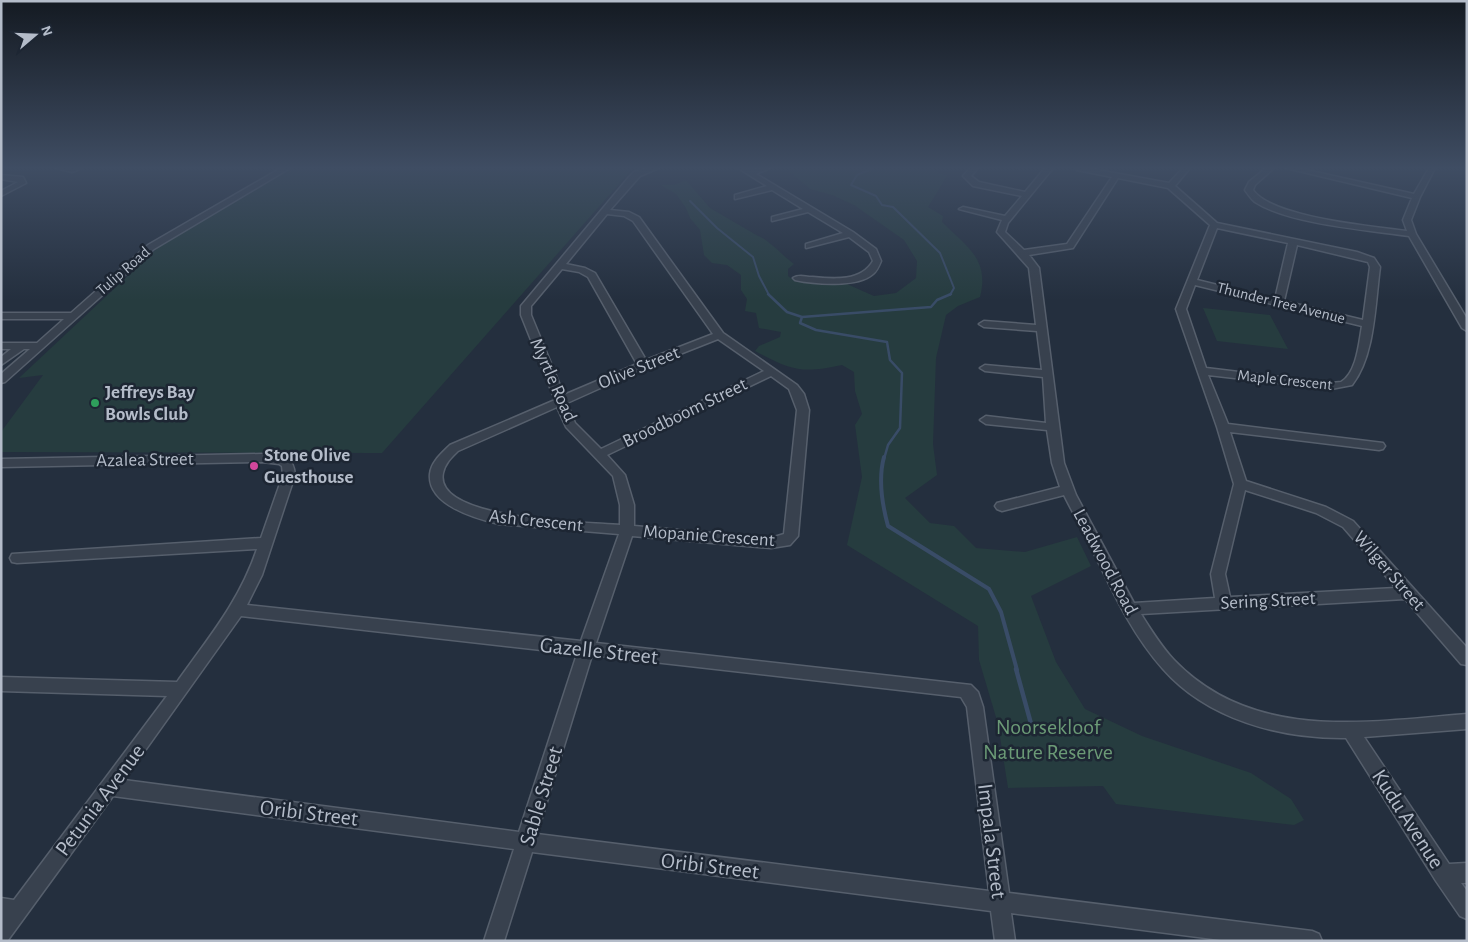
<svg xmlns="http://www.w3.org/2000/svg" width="1468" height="942" font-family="'Alegreya Sans',sans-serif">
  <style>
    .green { fill: #263c3f }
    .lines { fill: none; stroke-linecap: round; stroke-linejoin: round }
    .stream-far3 { stroke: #394c67; stroke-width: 2 }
    .stream-far2 { stroke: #394c67; stroke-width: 2.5 }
    .stream-far1 { stroke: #394c67; stroke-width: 4 }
    .stream { stroke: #394c67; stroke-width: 4.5 }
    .minor-casing { stroke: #565f6c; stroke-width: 3 }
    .minor { fill: #38414e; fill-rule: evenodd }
    .leisure-dot { fill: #2e9e5b; stroke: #1d2633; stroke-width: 2 }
    .hotel-dot { fill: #d1479c; stroke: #1d2633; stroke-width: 2 }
    .labels { text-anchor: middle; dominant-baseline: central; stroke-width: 5; stroke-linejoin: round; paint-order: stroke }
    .far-street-label { font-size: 16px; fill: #b4bcc9; stroke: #1d2633 }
    .street-label { font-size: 19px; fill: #b4bcc9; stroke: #1d2633 }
    .poi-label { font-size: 19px; font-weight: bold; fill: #b4bcc9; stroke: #1d2633; text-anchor: start }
    .near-street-label { font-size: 22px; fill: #b4bcc9; stroke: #1d2633 }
    .near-park-label { font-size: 22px; fill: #6b9a76; stroke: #1d2633 }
  </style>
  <rect width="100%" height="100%" fill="#242f3e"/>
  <path class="green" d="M293,168H633L382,453L1,452V432L43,375L19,378L163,243Z
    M786,168H929L947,176L928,207L943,216L942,222C966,246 990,259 980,297L958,306L946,315L936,358L933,444L937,475L905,498L930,523L954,526L976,548L1025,552L1077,537L1091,566L1031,596L1056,662L1085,709L1142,736L1251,773L1291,799L1304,820L1294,825L1116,804L1103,786L1008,788L998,724L979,660L978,626L847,545L862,477L855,425L862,414L855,391L854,372L842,365C801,374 791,370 755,351L759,346L780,337L781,332L759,328L756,313L745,311L747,299L741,290V275L727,265L712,263L704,255L700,230L690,218L686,208L676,194L661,185H674L686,180L710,208L758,236C768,239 784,257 794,264L788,269V276L795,281H840L874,296L896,293L916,278L917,261L904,240L854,205L832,195L810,189Z
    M1203,308L1270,315L1288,349L1217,341Z"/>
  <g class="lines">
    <path class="stream-far3" d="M874,168L857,175L851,185L876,196L882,205L893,207L940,253L954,288L950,295
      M690,201L717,228L753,257L759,276L769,295"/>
    <path class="stream-far2" d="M768,294L787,312L802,317
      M884,459L888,445L900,428L902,373L890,360L887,342L816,330L800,323L802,317L931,307L937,300L951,294"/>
    <path class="stream-far1" d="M884,457C878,479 882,504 888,526L989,589L1001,612L1017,670"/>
    <path class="stream" d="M1016,669L1033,731"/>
    <g class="minor-casing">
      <path id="minor" d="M56,168H82L72,172Z
        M281,168H290L154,249L5,382L1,383V374L30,349H24L1,365V357L11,349H1V343H37L64,319H1V313H71L148,245Z
        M649,168H659L640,176L610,210L629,212L639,217L723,333L797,385L804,394L809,410L798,536L790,545L771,548L632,536L596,643L971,685L978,692L983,707L1009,893L1312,931L1319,934L1322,941H1229L1011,913L1015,941H995L991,911L532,852L504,941H484L514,849L113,796L8,940L1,941V898L14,900L167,696L1,691V677L177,682C209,637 239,602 257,549L17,563L12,562L10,558L12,554L261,538L283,475L282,466L279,464L262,462L1,467V459L262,454C280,456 293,453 295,475L262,575L247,605L581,641L619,534L499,524C477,519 427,505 430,474C431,462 442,453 450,445L555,400L521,315V306L629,177L634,172ZM607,214L624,216L633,221L713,334L646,360L595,273L585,268L566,264ZM562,269L579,272L588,277L637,364L564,395L531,315V306ZM718,339L764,371L601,449L575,423L567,403L647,367ZM771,376L789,389L797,410L784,534L771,538L634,526V505L625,475L607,455ZM557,407L566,427L613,476L620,505V525C590,522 433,521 443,473C445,463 452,457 458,451ZM241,616L577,654L519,832L124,780ZM592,655L961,697L967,707L989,891L537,834Z
        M738,168H747L751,170L770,168L756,174L853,232L876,249L881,261C879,266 877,271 873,274C858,288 813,284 795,280L793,278C799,274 805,277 812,277C833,279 861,282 873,261L869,252L849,237L806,248V244L843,233L808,212L772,221V217L803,209L772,190L735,199V195L767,186Z
        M970,168H978L971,176L979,182L1025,192L1045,168H1053L1008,223L1005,232L1024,250L1067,244L1112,177L1077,170L1074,168H1087L1169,183L1183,168H1190L1175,186L1217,223L1357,252L1374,258L1380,267C1375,304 1375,356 1352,385L1331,389L1208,375L1228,424L1383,443L1385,446L1383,449L1379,450L1230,432L1246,481L1326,507L1353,521L1467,648V665L1461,664L1405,599L1141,614C1151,630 1161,646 1174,660C1253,742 1366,722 1467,714V729L1364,737L1449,864L1467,863V883H1461L1467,891V919L1460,916L1436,881L1346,738C1280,739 1207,719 1163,669C1131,633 1113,592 1092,549C1083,531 1073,513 1064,495L1002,511L997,509L995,506L997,503L1060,487L1052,463L1047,430L986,424L980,420L986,416L1046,423L1043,377L985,371L980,368L985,365L1042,370L1037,331L984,327L979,324L984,321L1036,325L1029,268L997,232L1002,220L959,209L963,207L1005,216L1022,196L973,186L963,176ZM1118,178L1168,188L1210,225L1176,309L1217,427L1234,484L1211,574L1215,598L1134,603L1076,495L1064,463L1039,268L1029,255L1073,248ZM1217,228L1288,243L1275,299L1197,280ZM1297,245L1368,262L1370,267L1363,320L1284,301ZM1195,285L1362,326C1359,342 1357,373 1341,382L1331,383L1206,368L1186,309ZM1245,490L1316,513L1343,527L1396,588L1230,597L1225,574Z
        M1266,168H1274L1255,185L1253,190C1273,218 1372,226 1407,231L1403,220L1412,198L1286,168H1298L1414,194L1429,168H1435L1420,197L1411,220L1416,234L1467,319V331L1462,328L1409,236C1368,230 1289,224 1255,202C1251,199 1248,194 1245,190L1249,182Z
        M1,175L23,177L26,183L1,196V191L18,182L1,179Z"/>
    </g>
    <use href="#minor" class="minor"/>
  </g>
  <linearGradient id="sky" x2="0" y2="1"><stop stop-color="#141a22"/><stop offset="0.56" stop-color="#3f4d63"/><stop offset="1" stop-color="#3f4d63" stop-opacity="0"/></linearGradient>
  <rect width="1468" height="300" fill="url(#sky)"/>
  <circle class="leisure-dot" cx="95" cy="403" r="5"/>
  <circle class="hotel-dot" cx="254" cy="466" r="5"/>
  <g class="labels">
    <g class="far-street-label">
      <text transform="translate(123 271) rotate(-41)">Tulip Road</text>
      <text transform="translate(1281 303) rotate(14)">Thunder Tree Avenue</text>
      <text transform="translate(1285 380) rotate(6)">Maple Crescent</text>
    </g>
    <g class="street-label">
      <text transform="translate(639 368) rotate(-22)">Olive Street</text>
      <text transform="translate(553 380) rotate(66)">Myrtle Road</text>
      <text transform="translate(685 413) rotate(-26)">Broodboom Street</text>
      <text transform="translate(145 460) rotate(-1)">Azalea Street</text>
      <text transform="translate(536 521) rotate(6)">Ash Crescent</text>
      <text transform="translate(709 536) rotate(4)">Mopanie Crescent</text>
      <text transform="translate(1105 562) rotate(62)">Leadwood Road</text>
      <text transform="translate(1389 571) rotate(49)">Wilger Street</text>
      <text transform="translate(1268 601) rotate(-3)">Sering Street</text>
    </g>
    <g class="poi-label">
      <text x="105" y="392">Jeffreys Bay<tspan x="105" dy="22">Bowls Club</tspan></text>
      <text x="264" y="455">Stone Olive<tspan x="264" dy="22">Guesthouse</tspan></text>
    </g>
    <g class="near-street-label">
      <text transform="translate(599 651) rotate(6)">Gazelle Street</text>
      <text transform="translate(541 796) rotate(-73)">Sable Street</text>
      <text transform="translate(100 800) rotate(-53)">Petunia Avenue</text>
      <text transform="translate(309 813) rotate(7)">Oribi Street</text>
      <text transform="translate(1408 819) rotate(57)">Kudu Avenue</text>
      <text transform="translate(992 841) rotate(83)">Impala Street</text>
      <text transform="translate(710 866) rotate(7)">Oribi Street</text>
    </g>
    <g class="near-park-label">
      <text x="1048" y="727">Noorsekloof<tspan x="1048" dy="25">Nature Reserve</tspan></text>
    </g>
  </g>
  <rect width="1468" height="942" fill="none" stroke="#b4bcc9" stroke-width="5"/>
  <g transform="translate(35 35) rotate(71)" stroke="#1d2633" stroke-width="4" paint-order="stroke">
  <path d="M0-4L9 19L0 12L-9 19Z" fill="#b4bcc9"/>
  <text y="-8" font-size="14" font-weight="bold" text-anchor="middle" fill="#b4bcc9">N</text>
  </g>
</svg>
